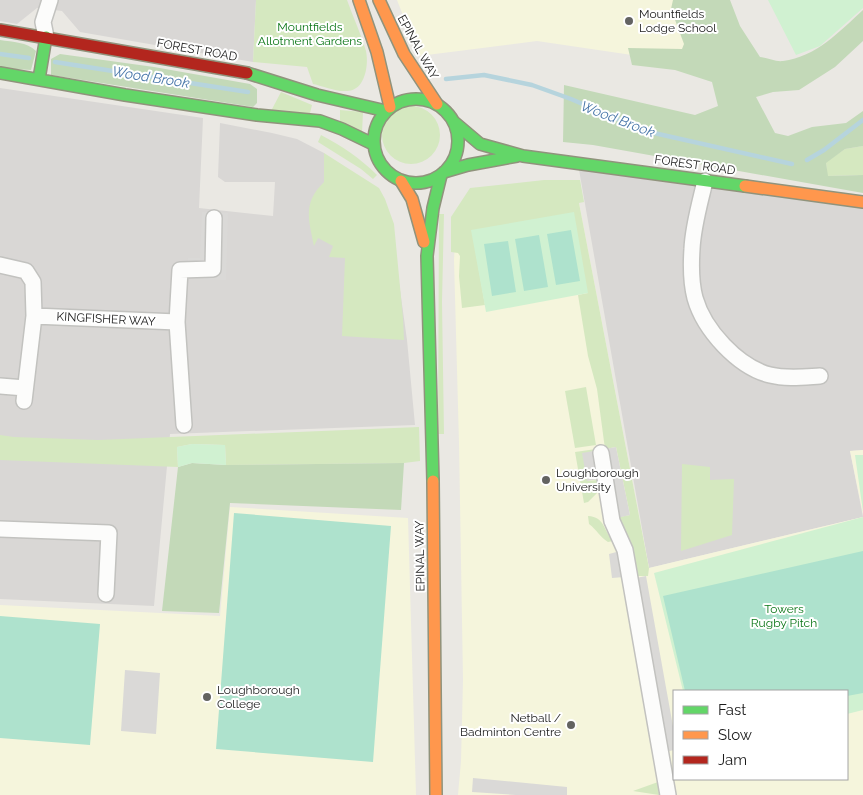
<svg xmlns="http://www.w3.org/2000/svg" width="863" height="795" font-family="Raleway,sans-serif">
  <style>
    .residential { fill: #d9d7d5 }
    .education { fill: #f5f5dc; fill-rule: evenodd }
    .grass { fill: #d5e8c0 }
    .forest { fill: #c3d9b8 }
    .park { fill: #d0f1d1 }
    .pitch { fill: #aee2cd }
    .parking { fill: #dad9d7 }
    .lines { fill: none; stroke-linecap: round; stroke-linejoin: round }
    .stream { stroke: #b6d4dd; stroke-width: 4.5 }
    .street-casing { stroke: #c2c2bf; stroke-width: 18 }
    .fast-casing { stroke: #90937c; stroke-width: 14 }
    .slow-casing { stroke: #90937c; stroke-width: 14 }
    .jam-casing { stroke: #90937c; stroke-width: 14 }
    .street { stroke: #fcfcfb; stroke-width: 15 }
    .fast { stroke: #63d668; stroke-width: 11 }
    .slow { stroke: #ff974d; stroke-width: 11 }
    .jam { stroke: #b3261e; stroke-width: 11 }
    .poi-dot { fill: #636361; stroke: #fff; stroke-width: 2 }
    .labels { text-anchor: middle; dominant-baseline: central; stroke-width: 4; stroke-linejoin: round; paint-order: stroke }
    .poi-label { font-size: 12px; fill: #1b1b1b; stroke: #fff; text-anchor: start }
    .park-label { font-size: 12px; fill: #0b7617; stroke: #fff }
    .street-label { font-size: 12px; fill: #1b1b1b; stroke: #fff }
    .water-label { font-size: 14px; font-style: italic; fill: #4876a9; stroke: #fff }
  </style>
  <rect width="100%" height="100%" fill="#eae8e3"/>
  <path class="residential" d="M0,0H256L253,62L80,32L62,11L37,8L17,24L0,21Z
    M0,88L203,118L199,208L273,216L275,182H225L218,177L220,123L272,133L297,139L324,153L399,283L407,340L415,425L170,434L154,606L0,599Z
    M578,164L863,203V450L850,451L863,517L649,568Z"/>
  <path class="education" d="M397,0H705L693,64L537,41L419,56Z
    M579,203L649,568L863,517V795H458L461,761L463,680L459,443L454,260L455,241ZM674,691H847V779H674Z
    M863,450V514L850,451Z
    M230,507L408,518L416,795H0V605L220,616Z"/>
  <path class="grass" d="M256,0H347C353,17 361,34 366,51C369,65 365,91 347,91C336,92 323,86 313,84L307,67L253,62Z
    M281,92L312,105L309,117L271,111Z
    M382 135a29 29 0 1 1 58 0a29 29 0 1 1-58 0Z
    M340,110L363,112L362,133L340,123Z
    M321,135C342,146 360,158 377,175L373,179L361,169L318,142Z
    M863,146V175L827,176L826,162L845,149Z
    M324,153L379,188L385,199L394,224L403,318L404,340L342,336L345,258L329,257L333,246L318,238L314,246C309,221 302,203 324,182Z
    M544,180H580L584,202L579,203L649,568L648,576H636L629,540L623,531L619,517L630,515L616,447L605,449L597,389L588,356L578,295L588,293L472,230L485,305L462,308L459,276L460,256L458,253L451,252V217L470,188Z
    M439,214H444L442,302L444,434H438Z
    M586,387L596,445L575,448L565,391Z
    M419,427L420,461L404,463L226,465L225,445L192,444L177,447L178,467L0,460V435L14,437L98,440Z
    M596,449L587,481L597,480V493L588,502L584,503L575,452Z
    M682,464L710,467V480L734,479L732,535L681,551Z
    M588,516C605,517 603,530 613,541L608,542C600,537 597,530 589,524Z
    M658,782L659,795L633,791Z"/>
  <path class="forest" d="M673,0H730L740,26L760,57C767,58 776,62 783,61C816,57 840,31 863,10V41L835,67L799,90L773,92L756,97L775,133L788,136L812,127L846,123L863,111V146L845,149L826,163L828,176L863,175V193L593,145L563,142L564,85L695,115L718,106L712,82L675,70L632,65L628,48L682,49L684,44L671,9Z
    M0,40C13,42 27,42 36,51L31,70L0,68Z
    M60,54L154,67L250,84L257,89V103L253,107L51,75V59Z
    M192,463L226,465L404,463L401,510L230,503L219,613L162,611L178,467Z"/>
  <path class="park" d="M768,0H863V8L820,46L796,55Z
    M574,212L588,293L486,312L471,230Z
    M192,444L225,445L226,465L192,463L178,467L177,447Z
    M855,455H863V512Z
    M863,517V710L847,714V691H683L654,573Z"/>
  <path class="pitch" d="M571,230L580,281L556,285L547,234Z
    M539,235L548,287L524,291L515,239Z
    M508,241L516,292L492,296L484,244Z
    M234,513L391,526L373,762L216,749Z
    M863,551V693L847,696V691H685L663,596Z
    M0,616L100,624L90,745L0,738Z"/>
  <path class="parking" d="M202,212L228,213L226,280L187,279L188,258H200Z
    M616,447L630,515L617,518L605,478L587,481L582,453Z
    M620,551L624,577L612,578L609,554Z
    M646,576L674,732V750L665,752L636,578Z
    M125,670L160,673L156,734L121,731Z
    M473,778L567,787V795H516L472,792Z"/>
  <g class="lines">
    <path class="stream" d="M0,54L29,58
      M55,62L248,92
      M446,79L484,75L532,85L571,99L645,131L792,164
      M807,160L824,150L863,120"/>
    <g class="street-casing">
      <path id="street" d="M46,37L43,22L50,0
        M705,181C700,203 693,226 692,249C691,264 691,283 695,298C704,330 738,367 770,375C786,379 803,377 820,376
        M0,265L26,271L33,282L34,316L177,322
        M0,386L25,388
        M24,401L34,316
        M184,425L177,322L180,270L213,269L214,218
        M601,453L612,521L625,550L668,795
        M0,529L109,533L106,594"/>
    </g>
    <g class="fast-casing">
      <path id="fast" d="M0,73L125,95L257,115L320,121L342,129L373,144
        M247,73L317,95L386,111
        M39,79L46,37
        M374 141a42 42 0 1 1 84 0a42 42 0 1 1-84 0Z
        M454,122L480,144L523,156L745,186
        M444,172L468,165L517,156
        M433,481L427,256L433,208L441,175"/>
    </g>
    <g class="slow-casing">
      <path id="slow" d="M359,0L377,52L390,107
        M379,0L404,54L437,104
        M401,181L412,199L424,242
        M745,186L863,202
        M433,481L436,795"/>
    </g>
    <g class="jam-casing">
      <path id="jam" d="M0,30L247,73"/>
    </g>
    <use href="#street" class="street"/>
    <use href="#fast" class="fast"/>
    <use href="#slow" class="slow"/>
    <use href="#jam" class="jam"/>
  </g>
  <g class="poi-dot">
    <circle cx="629" cy="21" r="5"/>
    <circle cx="546" cy="480" r="5"/>
    <circle cx="207" cy="697" r="5"/>
    <circle cx="571" cy="725" r="5"/>
  </g>
  <g class="labels">
    <g class="poi-label">
      <text x="639" y="14">Mountfields<tspan x="639" dy="14">Lodge School</tspan></text>
      <text x="556" y="473">Loughborough<tspan x="556" dy="14">University</tspan></text>
      <text x="217" y="690">Loughborough<tspan x="217" dy="14">College</tspan></text>
      <text x="561" y="718" text-anchor="end">Netball /<tspan x="561" dy="14">Badminton Centre</tspan></text>
    </g>
    <g class="park-label">
      <text x="310" y="27">Mountfields<tspan x="310" dy="14">Allotment Gardens</tspan></text>
      <text x="784" y="609">Towers<tspan x="784" dy="14">Rugby Pitch</tspan></text>
    </g>
    <g class="street-label">
      <text transform="translate(418 47) rotate(61)">EPINAL WAY</text>
      <text transform="translate(197 50) rotate(10)">FOREST ROAD</text>
      <text transform="translate(695 165) rotate(8)">FOREST ROAD</text>
      <text transform="translate(106 319) rotate(3)">KINGFISHER WAY</text>
      <text transform="translate(420 556) rotate(-91)">EPINAL WAY</text>
    </g>
    <g class="water-label">
      <text transform="translate(151 77) rotate(9)">Wood Brook</text>
      <text transform="translate(618 119) rotate(21)">Wood Brook</text>
    </g>
  </g>
  <rect x="673" y="690" width="175" height="90" fill="#ffffff" stroke="#a4a4a4"/>
  <rect x="683" y="706" width="25" height="8" fill="#63d668" stroke="#a4a4a4"/>
  <text x="718" y="715" font-size="15" fill="#1b1b1b">Fast</text>
  <rect x="683" y="731" width="25" height="8" fill="#ff974d" stroke="#a4a4a4"/>
  <text x="718" y="740" font-size="15" fill="#1b1b1b">Slow</text>
  <rect x="683" y="756" width="25" height="8" fill="#b3261e" stroke="#a4a4a4"/>
  <text x="718" y="765" font-size="15" fill="#1b1b1b">Jam</text>
</svg>
